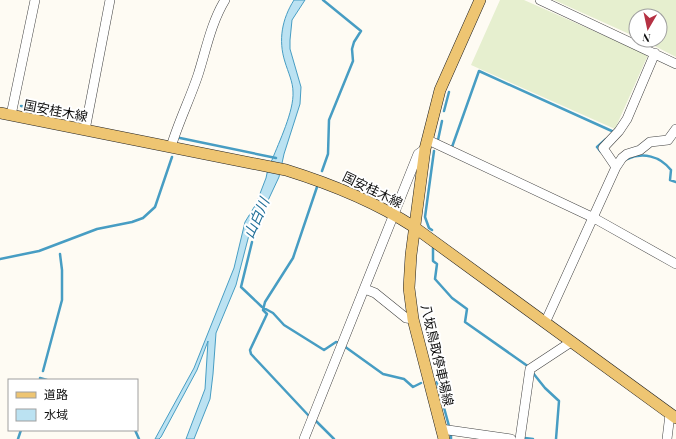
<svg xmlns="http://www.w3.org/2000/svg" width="676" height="439" font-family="'Playfair Display','Noto Sans JP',serif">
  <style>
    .pitch { fill: #e6efcf }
    .water { fill: #bbe2f2; stroke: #479dc3 }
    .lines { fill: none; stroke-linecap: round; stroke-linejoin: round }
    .stream { stroke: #479dc3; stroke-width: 2.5 }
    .minor-casing { stroke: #424242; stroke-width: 10 }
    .major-casing { stroke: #202020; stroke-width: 12 }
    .minor { stroke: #fff; stroke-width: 9 }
    .major { stroke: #eec572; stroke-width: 11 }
    .labels { text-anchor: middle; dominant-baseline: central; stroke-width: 4; stroke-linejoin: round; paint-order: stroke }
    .street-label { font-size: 13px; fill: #0f0f0f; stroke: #fff }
    .water-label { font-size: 14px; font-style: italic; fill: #216f98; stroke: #fff }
  </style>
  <rect width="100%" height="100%" fill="#fefbf3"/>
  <path class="pitch" d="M500,0H524L648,55L615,129L471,65Z
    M554,0H676V57L643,40H660V16H636V37Z"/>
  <path class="water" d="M294,0H305L292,20L290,40V49L301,87L300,104L284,154L279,177L264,209L249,235L236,285L216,333L213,374L210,399L194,439H186L205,389L208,341L197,370L161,437L159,439H155L194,368L234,268L245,222L256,204L266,178L269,164L272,160C279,142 294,111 293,92C293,82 288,72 285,62C278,40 282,19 294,0Z"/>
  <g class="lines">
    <path class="stream" d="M21,106L83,115L84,112
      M444,111L449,92
      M180,138L276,158
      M438,140L442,121
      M452,147L479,71L614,132
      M601,152L597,147L606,139
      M627,159C643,152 660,156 671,170L670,180L676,182
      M322,171L328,154L329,120L353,61L352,49L354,42L361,31L323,0
      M432,230L429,228L425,217L434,151
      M252,242L241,287L262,307L273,313L284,325L324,350L336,342L340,343
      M433,248V261L437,264L435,279L452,298L467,309L465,322L529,367
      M0,259L39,251L97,229L132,222L143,218L155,207L172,157
      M344,346L383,374L404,379L413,387L421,383
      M43,371L62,300V270L60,254
      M533,373L545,388L559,401L556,439
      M40,378L47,380
      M437,382L449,426
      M309,416L251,354L250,350L267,314L263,310L265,302L293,258L317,187
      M316,421L334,439
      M135,430L139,439
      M525,438L533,439
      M18,439L21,430
      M451,439V435"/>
    <g class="minor-casing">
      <path id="minor" d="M540,0L676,64
        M11,115L35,0
        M85,130L110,0
        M428,140L594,218L676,264
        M171,147C178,123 190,99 198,75C206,50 211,23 225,0
        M616,167L622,158L627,154L640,150L650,142L668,140L676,129
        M365,289L375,293L406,318L413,319
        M545,323L616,167L603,148L619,131L627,119L655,53
        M441,429L511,439
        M304,439L418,154L425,149
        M520,439L530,369L571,342
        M667,439L670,414"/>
    </g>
    <g class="major-casing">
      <path id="major" d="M0,113L286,170C331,184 374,201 414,227L676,418
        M444,439L413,319L409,288L411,255L425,149L440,90L480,0"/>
    </g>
    <use href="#minor" class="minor"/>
    <use href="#major" class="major"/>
  </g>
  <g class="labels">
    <g class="street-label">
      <text transform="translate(56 110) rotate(11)">国安桂木線</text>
      <text transform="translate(373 189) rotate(26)">国安桂木線</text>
      <text transform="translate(438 355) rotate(77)">八坂鳥取停車場線</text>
    </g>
    <g class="water-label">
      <text transform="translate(256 218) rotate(-66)">山白川</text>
    </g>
  </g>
  <rect x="8" y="379" width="130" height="52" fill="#ffffff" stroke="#9f9f9f"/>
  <rect x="16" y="392" width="20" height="6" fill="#eec572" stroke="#9f9f9f"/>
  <text x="44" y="399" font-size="12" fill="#0f0f0f">道路</text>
  <rect x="16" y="409" width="20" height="12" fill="#bbe2f2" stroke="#9f9f9f"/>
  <text x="44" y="419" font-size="12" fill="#0f0f0f">水域</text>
  <g transform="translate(648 28) rotate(189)"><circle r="19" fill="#ffffff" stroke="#9f9f9f"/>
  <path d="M0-3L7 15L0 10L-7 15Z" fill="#b53143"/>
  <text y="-6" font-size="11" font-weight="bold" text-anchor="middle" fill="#0f0f0f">N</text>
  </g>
</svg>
